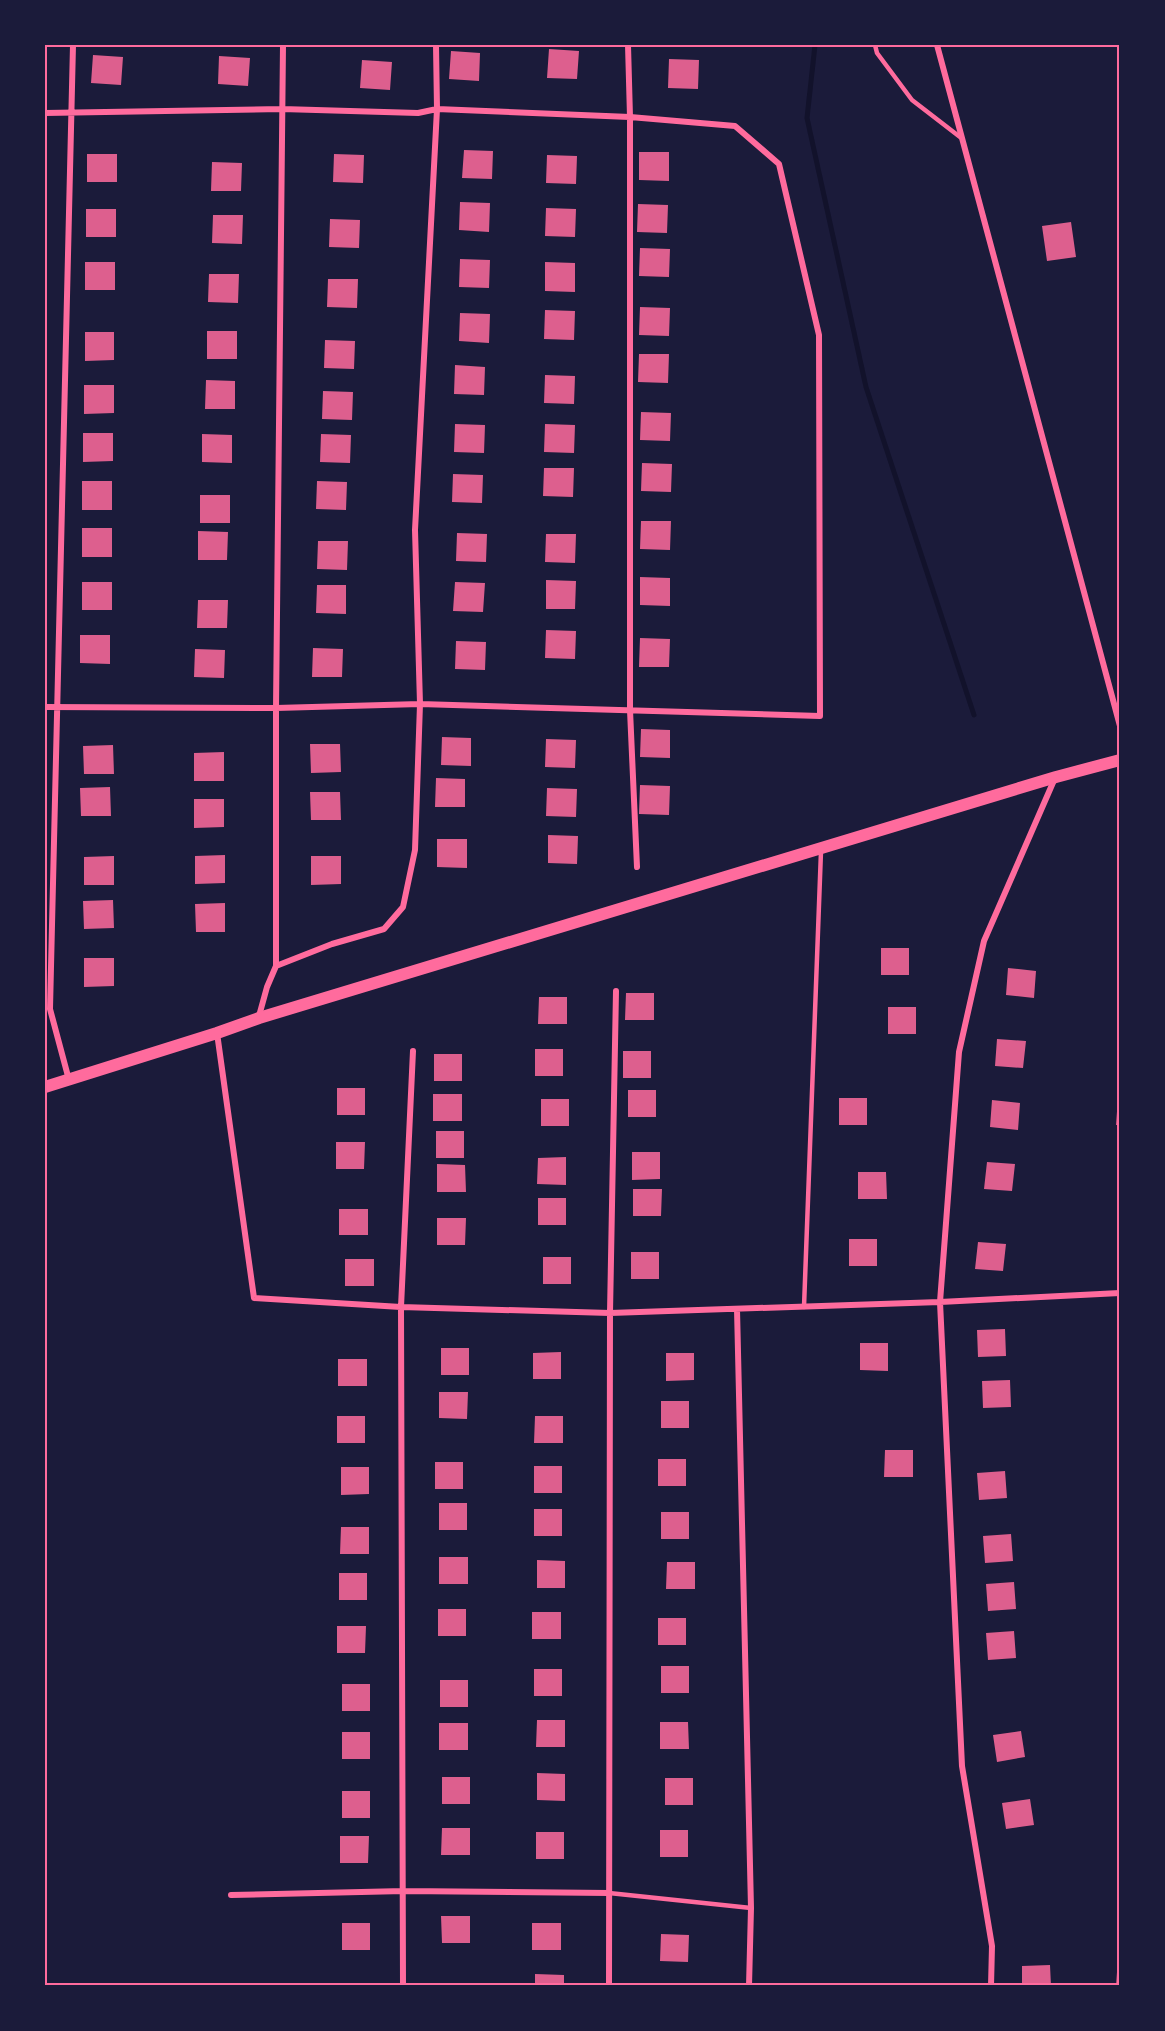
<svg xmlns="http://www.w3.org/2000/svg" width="1165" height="2031" font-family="Lato,sans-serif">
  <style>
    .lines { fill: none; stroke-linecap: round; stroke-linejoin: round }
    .stream { stroke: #12122b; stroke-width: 5 }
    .building { fill: #dd5f8e }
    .service { stroke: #ff6b9d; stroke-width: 4.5 }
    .minor { stroke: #ff6b9d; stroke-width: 6 }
    .secondary { stroke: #ff6b9d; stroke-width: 12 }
    .neatline { fill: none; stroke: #ff6b9d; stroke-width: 2 }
  </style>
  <rect width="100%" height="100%" fill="#1b1b3a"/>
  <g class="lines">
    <path class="stream" d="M815,45L807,118L866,387L974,715"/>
  </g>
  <path class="building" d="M549,49L579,51L577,79L547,78Z
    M451,51L480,53L479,81L449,79Z
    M93,55L123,57L121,85L91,83Z
    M219,56L250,58L248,86L218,84Z
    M669,59L699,60L698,89L668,88Z
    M362,60L392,62L390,90L360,88Z
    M464,150L493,151L492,179L462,178Z
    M639,152H669V181L639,180Z
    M87,154H117V182H87Z
    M334,154L364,155L363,183L333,182Z
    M547,155L577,156L576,184L546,183Z
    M212,162L242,163L241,191H211Z
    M460,202L490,203L489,232L459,230Z
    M638,204L668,205L667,233L637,232Z
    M546,208L576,209L575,237L545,236Z
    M86,209H116V237H86Z
    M213,215H243L242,244L212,243Z
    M330,219L360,220L359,248L329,247Z
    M1071,222L1076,257L1047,261L1042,226Z
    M640,248L670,249L669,277L639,276Z
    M460,259L490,260L489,288L459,287Z
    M85,262H115V290H85Z
    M545,262L575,263V292L545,291Z
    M209,274H239L238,303L208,302Z
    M328,279H358L357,308L327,307Z
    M640,307L670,308L669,336L639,335Z
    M545,310L575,311L574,340L544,339Z
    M460,313L490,314L489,343L459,341Z
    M207,331H237V359H207Z
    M85,332H114V360L85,361Z
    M325,340L355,341L354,369L324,368Z
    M639,354H669L668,383L638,382Z
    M455,365L485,367L484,395L454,394Z
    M545,375L575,376L574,404L544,403Z
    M206,380L235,381V409H205Z
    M84,385H114V413L84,414Z
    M323,391L353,392L352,420L322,419Z
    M641,412L671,413L670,441L640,440Z
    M455,424L485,425L484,453L454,452Z
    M545,424L575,425L574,453L544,452Z
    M83,433H113V461L83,462Z
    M202,434L232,435V463L202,462Z
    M321,434L351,435L350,463L320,462Z
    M642,463L672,464L671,492L641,491Z
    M544,468H574L573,497L543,496Z
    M453,474L483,475L482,503L452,502Z
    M82,481H112V510H82Z
    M317,481L347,482L346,510L316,509Z
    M200,495H230V523H200Z
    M641,521H671L670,550L640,549Z
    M82,528H112V557H82Z
    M198,531L228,532L227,560H198Z
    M457,533L487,534L486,562L456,561Z
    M546,534H576L575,563L545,562Z
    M318,541H348L347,570L317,569Z
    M640,577L670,578V606L640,605Z
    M546,580L576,581L575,609H546Z
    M82,582H112V610H82Z
    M455,582L485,583L483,612L453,611Z
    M317,585H346V614L316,613Z
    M198,600H228L227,628H197Z
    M546,630L576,631L575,659L545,658Z
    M80,635H110V664L80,663Z
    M640,638L670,639L669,667H639Z
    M456,641L486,642L485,670L455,669Z
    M313,648L343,649L342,677H312Z
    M195,649L225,650L224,678L194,677Z
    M641,729L670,730V758L640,757Z
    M442,737L471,738V766L441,765Z
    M546,739L576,740L575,768L545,767Z
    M310,744H340L341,772L311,773Z
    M113,745L114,774H84L83,746Z
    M224,752V781H194V753Z
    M436,778L465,779V807H435Z
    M640,785L670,786L669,815L639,814Z
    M110,787L111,816H81L80,788Z
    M547,788L577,789L576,817L546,816Z
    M310,792H340L341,820H311Z
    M194,799H224V827L194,828Z
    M548,835L578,836L577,864L548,863Z
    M437,839H467V868L437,867Z
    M225,855V883L195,884V856Z
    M114,856V885H84V857Z
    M311,856H341V884L311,885Z
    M113,900L114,928L84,929L83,901Z
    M225,903V932H196L195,904Z
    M881,948H909V975H881Z
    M84,958H114V986L84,987Z
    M1008,968L1036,971L1034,998L1006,995Z
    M626,993H654V1020H625Z
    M539,997H567V1024H538Z
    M888,1007H916V1034H888Z
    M997,1039L1026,1041L1023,1068L995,1066Z
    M535,1049H563V1076H535Z
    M623,1051H651V1078H623Z
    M434,1054H462V1081H434Z
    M337,1088H365V1115H337Z
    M628,1090H656V1117H628Z
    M433,1094H462V1121H433Z
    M839,1098H867V1125H839Z
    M1118,1098H1120V1125H1116Z
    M541,1099H569V1126H541Z
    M992,1100L1020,1103L1018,1130L990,1127Z
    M436,1131H464V1158H436Z
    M336,1142H365L364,1169H336Z
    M632,1152H660V1179L632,1180Z
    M566,1157V1185L537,1184L538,1158Z
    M987,1162L1015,1164L1012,1191L984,1189Z
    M437,1164L465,1165L466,1192H437Z
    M858,1172H886L887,1199H858Z
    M633,1189H662L661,1216H633Z
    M538,1198H566V1225H538Z
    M339,1209H368V1235H339Z
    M437,1218H466L465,1245H437Z
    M849,1239H877V1266H849Z
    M978,1242L1006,1244L1003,1271L975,1269Z
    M631,1252H659V1279H631Z
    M543,1257H571V1284H543Z
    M345,1259H374V1286H345Z
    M1005,1329L1006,1356L978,1357L977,1330Z
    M860,1343H888V1371L860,1370Z
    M441,1348H469V1375H441Z
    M561,1352V1379H533V1353Z
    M666,1353H694V1380L666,1381Z
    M338,1359H367V1386H338Z
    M1010,1380L1011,1407L983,1408L982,1381Z
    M439,1392H468L467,1419L439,1418Z
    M661,1401H689V1428H661Z
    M337,1416H365V1443H337Z
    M535,1416H563V1443H534Z
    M885,1450H913V1477H884Z
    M658,1459H686V1486H658Z
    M435,1462H463V1489H435Z
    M534,1466H562V1493H534Z
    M341,1467H369V1494L341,1495Z
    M1005,1471L1007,1498L979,1500L977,1473Z
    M439,1503H467V1530H439Z
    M534,1509H562V1536H534Z
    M661,1512H689V1539H661Z
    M341,1527H369V1554H340Z
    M1011,1534L1013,1561L985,1563L983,1536Z
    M439,1557H468V1584H439Z
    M537,1560L565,1561V1588H537Z
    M667,1562H695V1589H666Z
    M339,1573H367V1600H339Z
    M1014,1582L1016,1609L988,1611L986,1584Z
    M438,1609H466V1636H438Z
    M532,1612H561V1639H532Z
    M658,1618H686V1645H658Z
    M337,1626H366L365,1653H337Z
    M1014,1631L1016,1658L988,1660L986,1633Z
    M661,1666H689V1693H661Z
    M534,1669H562V1696H534Z
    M440,1680H468V1707H440Z
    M342,1684H370V1711H342Z
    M537,1720H565V1747H536Z
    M660,1722H688L689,1749H660Z
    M439,1723H468V1750H439Z
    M1021,1731L1025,1757L997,1762L993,1735Z
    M342,1732H370V1759H342Z
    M537,1773L565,1774V1801L537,1800Z
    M442,1777H470V1804H442Z
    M665,1778H693V1805H665Z
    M342,1791H370V1818H342Z
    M1030,1799L1034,1825L1006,1829L1002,1803Z
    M442,1828H470V1855H441Z
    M660,1830H688V1857H660Z
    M536,1832H564V1859H536Z
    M340,1836H369L368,1863H340Z
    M441,1916H470V1943H442Z
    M342,1923H370V1950H342Z
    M532,1923H561V1950H532Z
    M661,1934L689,1935L688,1962L660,1961Z
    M1118,1958H1120V1986H1116Z
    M1050,1965L1051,1986H1022V1966Z
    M535,1974L564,1975V1986H535Z"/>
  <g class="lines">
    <path class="service" d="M875,45L877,53L912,100L960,137
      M804,1307L821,851
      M609,1893L751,1908"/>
    <path class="minor" d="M628,45L630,117V710L637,867
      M937,45L1120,726
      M45,113L282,109L418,113L437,109L630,117L735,126L779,164L819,335L820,716L420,704L276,708L45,707
      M276,966L332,944L384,929L403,907L415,850L420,704L415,530L437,109L436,45
      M259,1016L267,987L276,966V708L283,45
      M217,1033L254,1298L401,1307L610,1313L940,1302L1120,1293
      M69,1080L50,1009L73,45
      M737,1309L751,1908L749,1986
      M231,1895L404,1891L609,1893
      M403,1986L401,1307L413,1051
      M609,1986L610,1313L616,991
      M991,1986L992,1946L962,1766L940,1302L959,1052L984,941L1055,778"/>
    <path class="secondary" d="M45,1087L217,1033L259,1018L1056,777L1120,760"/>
  </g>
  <rect width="1165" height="2031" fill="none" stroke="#1b1b3a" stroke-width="93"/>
  <rect x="46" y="46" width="1072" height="1938" class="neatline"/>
</svg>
